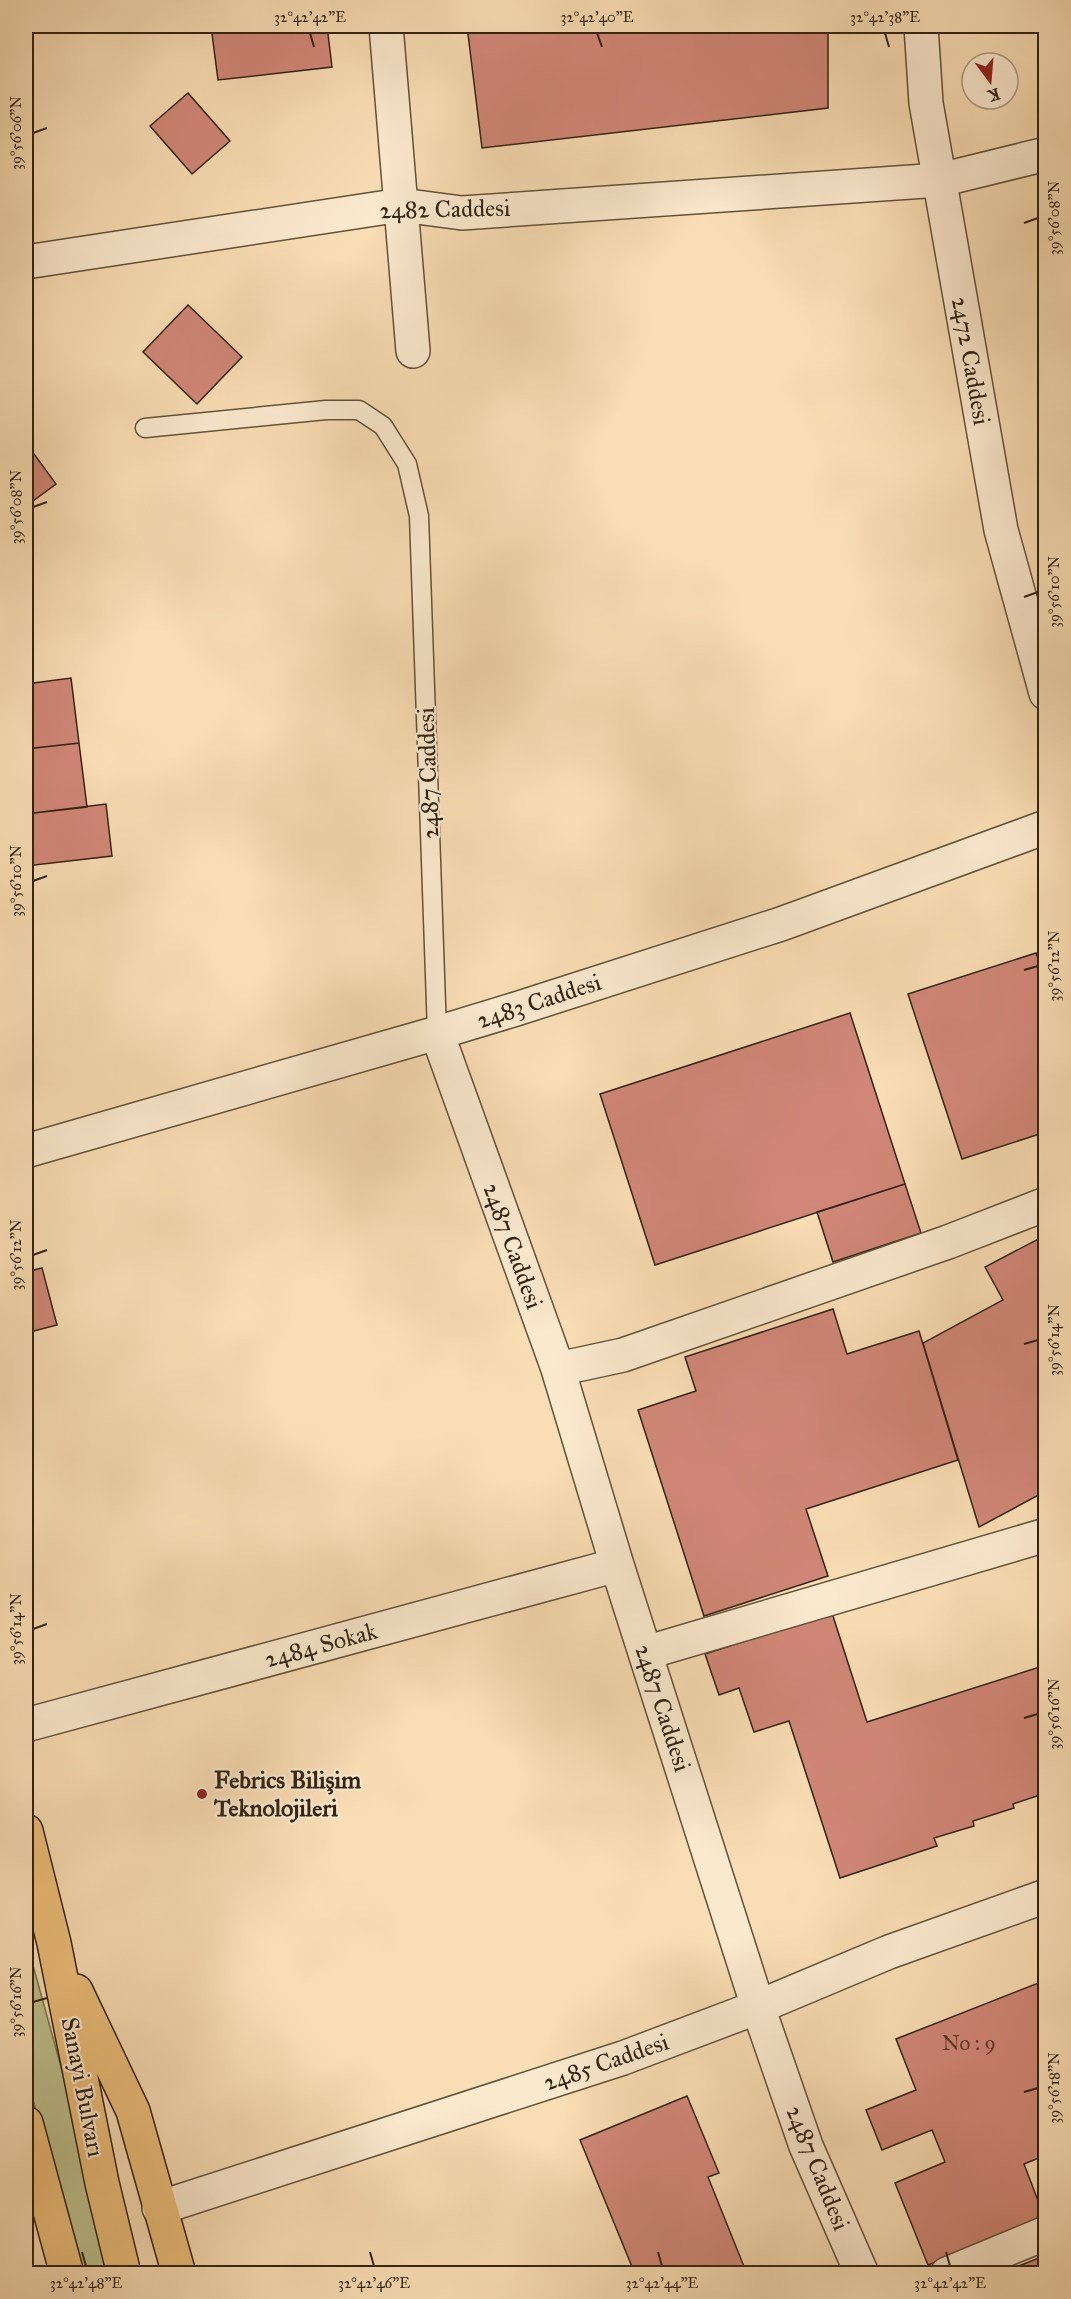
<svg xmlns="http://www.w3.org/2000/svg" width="1071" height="2299" font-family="'IM FELL Great Primer',serif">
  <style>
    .green { fill: #bdc18e; stroke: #777250; stroke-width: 1.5 }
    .building { fill: #d18778; stroke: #312311; stroke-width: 1.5 }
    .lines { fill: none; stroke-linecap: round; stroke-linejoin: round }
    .service-casing { stroke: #63523a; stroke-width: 21 }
    .minor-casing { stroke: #63523a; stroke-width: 36 }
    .tertiary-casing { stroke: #63523a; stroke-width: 36 }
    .primary-casing { stroke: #312311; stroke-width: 36 }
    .service { stroke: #fbe9ce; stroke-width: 18 }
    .minor { stroke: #fbe9ce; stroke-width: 33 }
    .tertiary { stroke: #fbe9ce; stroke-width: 33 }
    .primary { stroke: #ecbe7a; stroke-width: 33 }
    .ticks { fill: none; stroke: #312311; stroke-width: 2 }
    .poi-dot { fill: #8f2418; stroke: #fbe9ce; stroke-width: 2 }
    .labels { text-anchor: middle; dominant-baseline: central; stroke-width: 4.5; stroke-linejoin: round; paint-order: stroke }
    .number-label { font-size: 21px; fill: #593c2b }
    .street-label { font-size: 24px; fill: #312311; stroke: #fbe9ce }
    .poi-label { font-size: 24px; font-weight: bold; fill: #312311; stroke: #fbe9ce; text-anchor: start }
    .neatline { fill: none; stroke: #312311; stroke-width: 2 }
    .ticks-label { font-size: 15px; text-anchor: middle; fill: #312311 }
  </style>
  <rect width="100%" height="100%" fill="#f9ddb4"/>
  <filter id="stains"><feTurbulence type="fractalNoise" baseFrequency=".00333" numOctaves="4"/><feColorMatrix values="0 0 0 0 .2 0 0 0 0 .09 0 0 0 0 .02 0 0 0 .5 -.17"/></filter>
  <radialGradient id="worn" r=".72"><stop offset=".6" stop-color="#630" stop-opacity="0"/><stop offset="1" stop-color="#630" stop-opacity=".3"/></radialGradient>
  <path class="green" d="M26,1940L118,2273H81L26,2075Z"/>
  <path class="building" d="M211,26H327L332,67L218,80Z
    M467,26H828V108L482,148Z
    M188,93L230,141L192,174L150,126Z
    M188,305L242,357L197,404L143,352Z
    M26,443L56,484L26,506Z
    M71,678L79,743L26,749V684Z
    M79,743L87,807L26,814V749Z
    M106,804L112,856L26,866V814Z
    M1036,953L1046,981V1132L962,1159L908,994Z
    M850,1013L905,1184L655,1265L600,1094Z
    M905,1184L921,1233L833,1262L817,1212Z
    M1046,1235V1491L979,1527L923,1343L1003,1300L985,1267Z
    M42,1268L57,1325L26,1333V1272Z
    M833,1309L847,1354L919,1331L958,1460L806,1509L828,1576L704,1616L638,1410L696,1391L685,1357Z
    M832,1613L867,1722L1046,1665V1793L1013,1804L1014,1808L973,1821L974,1826L934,1838L937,1846L840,1878L789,1721L754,1732L739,1688L719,1695L705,1654Z
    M1046,1980V2155L1024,2164L1045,2219L928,2265L895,2183L945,2162L932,2130L882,2150L866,2110L916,2090L896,2039Z
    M687,2096L719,2173L708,2177L747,2274H635L580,2140Z
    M1046,2255V2274H999Z"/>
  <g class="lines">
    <g class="service-casing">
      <path id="service" d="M145,428L326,410H359L383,426L407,464L419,516L437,1033"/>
    </g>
    <g class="minor-casing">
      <path id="minor" d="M386,26L413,351
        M26,262L401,205L462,213L940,180L1046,154
        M437,1033L558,1369L617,1565L758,2007L806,2146L862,2274
        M558,1369L623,1355L948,1242L1046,1204
        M645,1653L1046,1535
        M26,1725L617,1565
        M159,2208L623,2058L758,2007L889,1952L1046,1896
        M947,2274L1046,2233"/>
    </g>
    <g class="tertiary-casing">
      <path id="tertiary" d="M921,26L926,103L1001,530L1046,693
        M26,1151L437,1033L516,1009L781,924L1046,827"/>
    </g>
    <g class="primary-casing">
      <path id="primary" d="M26,1831L54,1943L102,2183L124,2274
        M76,1991L133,2111L179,2274
        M26,2123L67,2274"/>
    </g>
    <use href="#service" class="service"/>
    <use href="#minor" class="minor"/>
    <use href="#tertiary" class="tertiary"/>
    <use href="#primary" class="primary"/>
  </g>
  <path class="ticks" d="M310,33L314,47M597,33L602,47M885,33L889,47M33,133L47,128M1024,223L1038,218M33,507L47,502M1024,597L1038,592M33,881L47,876M1024,970L1038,966M33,1255L47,1250M1024,1344L1038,1340M33,1629L47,1624M1024,1718L1038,1714M33,2002L47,1998M1024,2092L1038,2088M82,2252L86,2266M370,2252L374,2266M658,2252L662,2266M946,2252L950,2266"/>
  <circle class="poi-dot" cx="202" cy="1794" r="6"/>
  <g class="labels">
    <g class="number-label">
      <text x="969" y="2043">No : 9</text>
    </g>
    <g class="street-label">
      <text transform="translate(445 209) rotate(-1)">2482 Caddesi</text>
      <text transform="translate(971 361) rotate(80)">2472 Caddesi</text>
      <text transform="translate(428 773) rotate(-92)">2487 Caddesi</text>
      <text transform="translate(539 1001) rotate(-18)">2483 Caddesi</text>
      <text transform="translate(513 1246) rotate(70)">2487 Caddesi</text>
      <text transform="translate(321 1645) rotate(-15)">2484 Sokak</text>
      <text transform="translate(663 1708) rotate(72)">2487 Caddesi</text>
      <text transform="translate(606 2062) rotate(-19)">2485 Caddesi</text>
      <text transform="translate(83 2087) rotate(79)">Sanayi Bulvarı</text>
      <text transform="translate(818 2168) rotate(68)">2487 Caddesi</text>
    </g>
    <g class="poi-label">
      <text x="214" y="1780">Febrics Bilişim<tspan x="214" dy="28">Teknolojileri</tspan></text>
    </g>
  </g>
  <rect width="1071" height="2299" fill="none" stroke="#f9ddb4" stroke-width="66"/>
  <g transform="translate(990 81) rotate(164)"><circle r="28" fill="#fbe9ce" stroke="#aa9a82" stroke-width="1.5"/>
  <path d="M0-4.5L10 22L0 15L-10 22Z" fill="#8f2418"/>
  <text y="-9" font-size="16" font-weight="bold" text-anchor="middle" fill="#312311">K</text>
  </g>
  <rect x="33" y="33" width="1005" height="2233" class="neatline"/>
  <g class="ticks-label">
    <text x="310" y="22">32°42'42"E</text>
    <text x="597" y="22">32°42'40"E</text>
    <text x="885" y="22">32°42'38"E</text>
    <text transform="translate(16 133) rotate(-90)" y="5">39°56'06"N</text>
    <text transform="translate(1054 218) rotate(-90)" y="5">39°56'08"N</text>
    <text transform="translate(16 507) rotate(-90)" y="5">39°56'08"N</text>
    <text transform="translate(1054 592) rotate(-90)" y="5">39°56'10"N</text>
    <text transform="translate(16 881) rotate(-90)" y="5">39°56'10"N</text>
    <text transform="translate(1054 966) rotate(-90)" y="5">39°56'12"N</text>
    <text transform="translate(16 1255) rotate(-90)" y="5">39°56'12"N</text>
    <text transform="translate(1054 1340) rotate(-90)" y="5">39°56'14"N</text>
    <text transform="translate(16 1629) rotate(-90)" y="5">39°56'14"N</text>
    <text transform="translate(1054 1714) rotate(-90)" y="5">39°56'16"N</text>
    <text transform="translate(16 2002) rotate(-90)" y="5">39°56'16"N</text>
    <text transform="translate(1054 2088) rotate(-90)" y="5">39°56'18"N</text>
    <text x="86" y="2288">32°42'48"E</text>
    <text x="374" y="2288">32°42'46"E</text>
    <text x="662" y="2288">32°42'44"E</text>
    <text x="950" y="2288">32°42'42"E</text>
  </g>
  <rect width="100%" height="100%" filter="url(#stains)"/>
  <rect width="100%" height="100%" fill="url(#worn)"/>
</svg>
